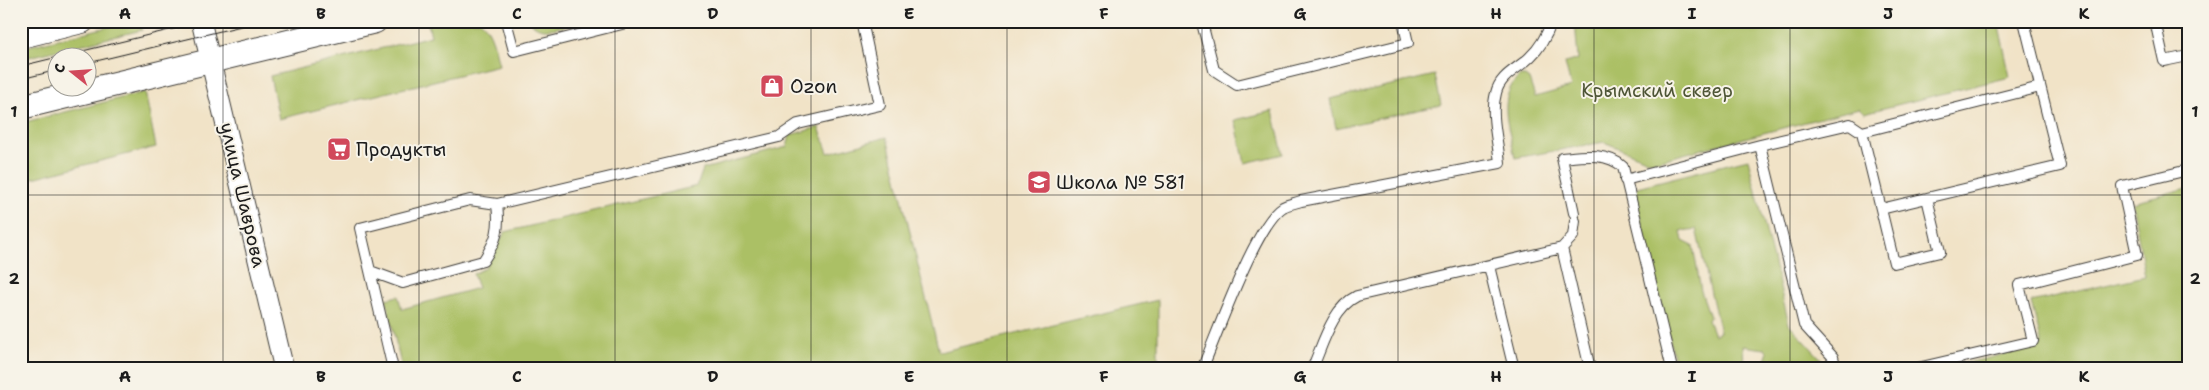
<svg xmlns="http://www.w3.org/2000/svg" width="2209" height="390" font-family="'Shantell Sans',sans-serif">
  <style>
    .green { fill: #abc065; stroke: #646e40; fill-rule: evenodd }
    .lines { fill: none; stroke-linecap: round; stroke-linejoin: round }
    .service-casing { stroke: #3c3a36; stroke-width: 12 }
    .minor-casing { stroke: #3c3a36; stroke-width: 21 }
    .tertiary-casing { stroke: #3c3a36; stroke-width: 26 }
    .service { stroke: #fff; stroke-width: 10 }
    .minor { stroke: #fff; stroke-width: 19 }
    .tertiary { stroke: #fff; stroke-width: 24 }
    .tram { stroke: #1c1c1c; stroke-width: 1 }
    .grid { fill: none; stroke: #1c1c1c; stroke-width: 1; stroke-opacity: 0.55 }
    .labels { text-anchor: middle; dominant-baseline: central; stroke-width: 4; stroke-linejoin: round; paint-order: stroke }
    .poi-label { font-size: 19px; fill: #1c1c1c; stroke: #f7f3e8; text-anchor: start }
    .park-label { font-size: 19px; fill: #4e5536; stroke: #f7f3e8 }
    .street-label { font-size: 19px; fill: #1c1c1c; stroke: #f7f3e8 }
    .neatline { fill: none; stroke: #1c1c1c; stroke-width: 2 }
    .grid-label { font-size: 16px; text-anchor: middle; font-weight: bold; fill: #1c1c1c }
  </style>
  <rect width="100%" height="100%" fill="#f7f3e8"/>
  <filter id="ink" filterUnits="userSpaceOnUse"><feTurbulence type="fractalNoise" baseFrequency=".02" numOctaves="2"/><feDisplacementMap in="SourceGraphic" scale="10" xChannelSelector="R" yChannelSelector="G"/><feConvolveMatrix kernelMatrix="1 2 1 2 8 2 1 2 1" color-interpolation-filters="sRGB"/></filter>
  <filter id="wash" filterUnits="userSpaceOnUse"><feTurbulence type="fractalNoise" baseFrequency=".0096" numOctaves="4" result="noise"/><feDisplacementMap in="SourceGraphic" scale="20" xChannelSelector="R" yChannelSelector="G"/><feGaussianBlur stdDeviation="1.12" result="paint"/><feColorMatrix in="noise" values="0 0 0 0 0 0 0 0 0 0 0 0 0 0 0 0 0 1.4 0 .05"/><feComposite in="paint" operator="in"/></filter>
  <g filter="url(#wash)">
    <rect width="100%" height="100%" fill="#f1e3c7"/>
    <path class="green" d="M132,21H139L142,30L21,59V48Z
      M438,21H480C493,30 495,51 499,65L279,119L270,76L431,36L428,24Z
      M530,21H580C564,25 541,37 530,21Z
      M1575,21H1998L2010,77L1864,113L1859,108L1653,162L1604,142L1515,158C1510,131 1495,97 1520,76H1525L1529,79L1535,97L1571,87L1565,63L1578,59Z
      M1435,75L1441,105L1336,128L1330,99Z
      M145,92L156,147L21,181V123Z
      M1273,111L1283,154L1245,163L1235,120Z
      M819,127L828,153L887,137L939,352L1158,300V369H402L386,299L398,296L402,309L478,288L473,274L485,268L505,232L697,186L703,169L787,147L790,135Z
      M1748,159L1789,324L1823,361V369H1677L1635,196L1637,187ZM1696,229L1720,332L1714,335L1708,320L1710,317L1701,291L1693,246L1683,241L1681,231ZM1743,346L1765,349L1767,352L1766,364L1762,366L1744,364Z
      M2188,188V369H1943L2042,345L2031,302L2145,276L2132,202Z"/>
  </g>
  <g filter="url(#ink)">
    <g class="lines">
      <g class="service-casing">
        <path id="service" d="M506,21L514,51L634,21
          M2155,21L2164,61L2188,56
          M1202,23L1214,70L1237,85L1408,43L1403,21
          M1862,132L2040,87
          M1625,180L1760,145
          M1881,209L1894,263L1940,252L1927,198
          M1574,213L1562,158C1583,156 1607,152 1623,167L1672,369
          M1562,248L1590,369
          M1489,266L1514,369
          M370,271L403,283L483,261C497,240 500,229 497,204
          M393,369L360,228L470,200L497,204L779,137L798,124L880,105L862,21
          M1202,369C1217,335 1255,225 1283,207C1288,204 1296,203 1301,201L1500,163C1498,141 1490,114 1496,93C1500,75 1518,69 1530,57C1541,47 1547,35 1552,21
          M1312,369C1323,344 1332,308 1357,296L1562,248L1573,236L1575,221
          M1836,369L1833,357L1804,325L1760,145L1850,124L1862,132L1881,209L2060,166L2024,21
          M1913,369L2033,341L2019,285L2137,255L2122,186L2188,170"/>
      </g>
      <g class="minor-casing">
        <path id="minor" d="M201,21L284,369"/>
      </g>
      <g class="tertiary-casing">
        <path id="tertiary" d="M21,36L82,21
          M21,107L375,21"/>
      </g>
      <use href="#service" class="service"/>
      <use href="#minor" class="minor"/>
      <use href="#tertiary" class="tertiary"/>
      <path class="tram" d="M88,63L262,21
        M21,66L206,21
        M21,79L58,70"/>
    </g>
  </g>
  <path class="grid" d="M223,21V369M419,21V369M615,21V369M811,21V369M1007,21V369M1202,21V369M1398,21V369M1594,21V369M1790,21V369M1986,21V369M21,195H2188"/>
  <defs>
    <g id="shop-square" transform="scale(1.25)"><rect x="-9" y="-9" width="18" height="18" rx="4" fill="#d1495b" stroke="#f7f3e8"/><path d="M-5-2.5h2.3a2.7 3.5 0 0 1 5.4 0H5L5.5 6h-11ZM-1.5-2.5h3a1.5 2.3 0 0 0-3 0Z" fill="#fff"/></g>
    <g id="supermarket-square" transform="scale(1.25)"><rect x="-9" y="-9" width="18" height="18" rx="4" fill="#d1495b" stroke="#f7f3e8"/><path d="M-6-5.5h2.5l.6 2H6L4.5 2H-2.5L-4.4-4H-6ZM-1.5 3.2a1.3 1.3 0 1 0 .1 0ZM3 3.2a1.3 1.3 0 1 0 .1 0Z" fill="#fff"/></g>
    <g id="school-square" transform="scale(1.25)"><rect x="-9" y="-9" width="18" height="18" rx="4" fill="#d1495b" stroke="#f7f3e8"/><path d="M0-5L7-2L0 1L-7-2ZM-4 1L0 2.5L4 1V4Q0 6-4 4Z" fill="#fff"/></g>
  </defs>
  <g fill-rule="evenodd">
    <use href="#shop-square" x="772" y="86"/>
    <use href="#supermarket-square" x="339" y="149"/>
    <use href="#school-square" x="1039" y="182"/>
  </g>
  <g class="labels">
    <g class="poi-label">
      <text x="790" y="86">Ozon</text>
      <text x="356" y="149">Продукты</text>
      <text x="1056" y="182">Школа № 581</text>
    </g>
    <g class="park-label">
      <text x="1657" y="90">Крымский сквер</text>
    </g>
    <g class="street-label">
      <text transform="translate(243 195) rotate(77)">улица Шаврова</text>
    </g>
  </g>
  <rect width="2209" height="390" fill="none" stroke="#f7f3e8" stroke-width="55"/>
  <g transform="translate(72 72) rotate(287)"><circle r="24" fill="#f7f3e8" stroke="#9f9d96"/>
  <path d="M0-4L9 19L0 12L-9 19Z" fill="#d1495b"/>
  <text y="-8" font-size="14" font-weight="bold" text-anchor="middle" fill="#1c1c1c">С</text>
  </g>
  <rect x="28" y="28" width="2154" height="334" class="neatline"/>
  <g class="grid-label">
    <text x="125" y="19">A</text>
    <text x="321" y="19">B</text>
    <text x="517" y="19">C</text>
    <text x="713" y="19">D</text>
    <text x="909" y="19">E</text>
    <text x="1104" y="19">F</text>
    <text x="1300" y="19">G</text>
    <text x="1496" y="19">H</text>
    <text x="1692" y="19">I</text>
    <text x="1888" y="19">J</text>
    <text x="2084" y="19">K</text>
    <text x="14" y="117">1</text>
    <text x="2195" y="117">1</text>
    <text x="14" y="284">2</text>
    <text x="2195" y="284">2</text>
    <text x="125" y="382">A</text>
    <text x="321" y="382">B</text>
    <text x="517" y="382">C</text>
    <text x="713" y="382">D</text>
    <text x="909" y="382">E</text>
    <text x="1104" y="382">F</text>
    <text x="1300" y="382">G</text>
    <text x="1496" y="382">H</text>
    <text x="1692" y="382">I</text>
    <text x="1888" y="382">J</text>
    <text x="2084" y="382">K</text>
  </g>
</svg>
